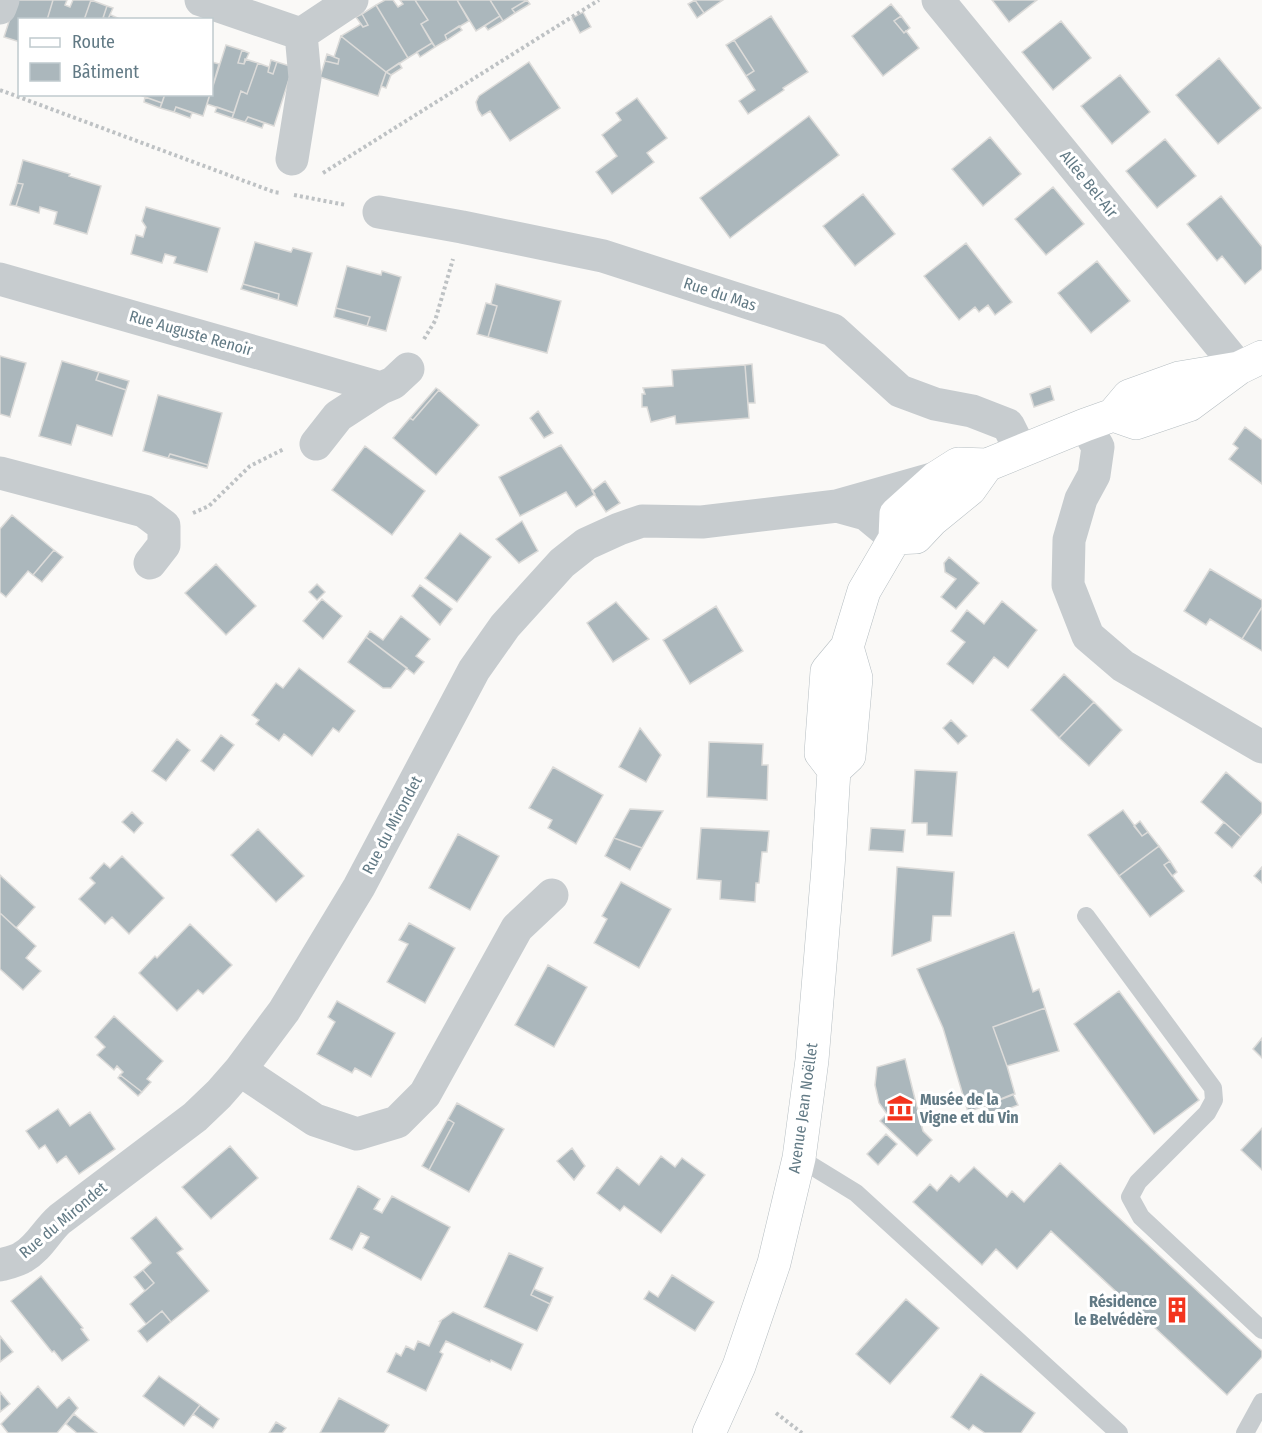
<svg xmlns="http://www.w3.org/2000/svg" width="1262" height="1433" font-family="'Fira Sans Condensed',sans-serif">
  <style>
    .building { fill: #abb7bc; stroke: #dcdbd9; stroke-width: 1.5 }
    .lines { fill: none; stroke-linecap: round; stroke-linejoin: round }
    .secondary-casing { stroke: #b6bec2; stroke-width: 34 }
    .path { stroke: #bec2c4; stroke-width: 4; stroke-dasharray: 3 3; stroke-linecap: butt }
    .lane { stroke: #c7cccf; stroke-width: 18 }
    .street { stroke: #c7cccf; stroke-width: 33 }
    .secondary { stroke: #fff; stroke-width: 33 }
    .labels { text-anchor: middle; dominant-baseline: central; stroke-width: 6; stroke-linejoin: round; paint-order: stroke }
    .street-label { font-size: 16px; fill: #627a85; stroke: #fff }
    .poi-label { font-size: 16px; font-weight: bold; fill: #627a85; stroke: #fff; text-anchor: start }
  </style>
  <rect width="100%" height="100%" fill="#faf9f7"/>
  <path class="building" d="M16,0H53L47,20H20V42L4,37Z
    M53,0H67L65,5L70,7L73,0H91L84,20H47Z
    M91,0L107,6L103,18L108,19L110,15H111L122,20H84Z
    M385,0H393L398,7L403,4L400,0H415L428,20L421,24L432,43L408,58L376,5Z
    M415,0H457L469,21L445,35L447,40L435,47L421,24L428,20Z
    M457,0H490L500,16L476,31Z
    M490,0H527L512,9L515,13L503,21Z
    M527,0L530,4L515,13L512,9Z
    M695,0H723L704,13Z
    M695,0L704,13L697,18L688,4Z
    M992,0H1037L1009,22Z
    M891,4L901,16L894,21L904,33L906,31L919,48L883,76L852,36Z
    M376,5L408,58L386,72L341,36L361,24L363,27L368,25L362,14Z
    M107,6L113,8L108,19L103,18Z
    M583,12L591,27L580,33L572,18Z
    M362,14L368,25L363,27L356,17Z
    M500,16L503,21L488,30L485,26Z
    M771,16L808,72L783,88L784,90L748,114L739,101L755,90L746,76L754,71L734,40Z
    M901,16L910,28L904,33L894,21Z
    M1061,21L1091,58L1053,90L1022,52Z
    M459,26L462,30L447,40L445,35Z
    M341,36L386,72L378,96L320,77L325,61L338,64L339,59L334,57Z
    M734,40L754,71L746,76L726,45Z
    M432,43L435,47L420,57L417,52Z
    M226,45L242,50L238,63L244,64L245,59L258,63L247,94L241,91L234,113L207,104L210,94H212V89Z
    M242,50L249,53L244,64L238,63Z
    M327,54L339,59L338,64L325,61Z
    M1219,58L1261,108L1218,144L1176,95Z
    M271,60L277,62L273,74L268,72Z
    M212,62L219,64L212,89Z
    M277,62L293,67L274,126L248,117L245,122L232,118L241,91L247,94L258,63L269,67L268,72L273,74Z
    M529,62L560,108L510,141L490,111L482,116L478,110L476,102L479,96Z
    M399,63L402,68L391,75L386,72Z
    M386,72L391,75L386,88L381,86Z
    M1120,75L1150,112L1112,144L1081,106Z
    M137,94H165L162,103Z
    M165,94H210L203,116L176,107L174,112L160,108Z
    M145,97L162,103L160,108L144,102Z
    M637,98L667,138L647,153L654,162L612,194L596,172L617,156L602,135L621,120L616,113Z
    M176,107L192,113L190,118L174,112Z
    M217,107L234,113L232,118L215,112Z
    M809,116L839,155L730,238L700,198Z
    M248,117L264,123L262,128L245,122Z
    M990,137L1021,174L983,206L952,169Z
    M1165,139L1196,176L1157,208L1126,171Z
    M23,160L70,174L69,176L101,186L87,234L54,224L57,212L40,207L39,213L16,206L23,184L17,183Z
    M17,183L23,184L16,206L10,205Z
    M1053,187L1084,224L1046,255L1015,219Z
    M863,194L895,234L855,266L823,226Z
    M1221,196L1262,247V269L1245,284L1222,256L1217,261L1187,224Z
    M146,207L220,228L207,272L174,263L176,257L165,254L162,263L131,254L136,235L143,237L146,227L142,221Z
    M255,242L291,252L293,248L312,253L297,306L278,300L279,294L243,284Z
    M966,243L1012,302L995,315L988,305L979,312L975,307L959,320L924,276Z
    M1097,261L1130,301L1091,333L1058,293Z
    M347,266L381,275L382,271L401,277L386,331L367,326L370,317L336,308Z
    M243,284L279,294L278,300L241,289Z
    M496,284L561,301L547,353L488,337L497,306L491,304Z
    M486,303L497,306L488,337L477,334Z
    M336,308L370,317L367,326L334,317Z
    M0,356L26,363L10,417L0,414Z
    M62,361L99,372L96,380L126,390L112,436L77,425L71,445L39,436Z
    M752,364L755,403H748L745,365Z
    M745,365L749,418L676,424L675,416L651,422L647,407H642V394H645L643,388L673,386L672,370Z
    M99,372L129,381L126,390L96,380Z
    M1050,386L1054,400L1034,407L1030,394Z
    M436,388L439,390L413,420L410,418Z
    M439,390L479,425L436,475L393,438L410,418L413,420Z
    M158,395L222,413L208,465L170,454L168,458L143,451Z
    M538,411L553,433L544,438L530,418Z
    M1245,427L1262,440V484L1229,459L1238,448L1233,444Z
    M561,445L595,494L576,507L566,492L520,516L499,477Z
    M365,446L425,491L392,535L332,490Z
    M170,454L208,465L207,468L168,458Z
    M605,481L620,503L606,512L592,491Z
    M12,515L54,550L33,575L28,571L6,597L0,592V529Z
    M522,521L538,551L519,563L496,539Z
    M460,533L491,557L457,602L425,578Z
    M54,550L63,557L42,582L33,575Z
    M949,557L979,583L956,609L941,597L956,579L945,572L944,563Z
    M216,564L256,606L226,635L185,593Z
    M1210,569L1262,600V607L1242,639L1210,619L1206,625L1184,611Z
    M317,584L325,592L317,600L309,592Z
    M420,585L452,609L440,625L412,596Z
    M322,599L342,616L323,639L303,621Z
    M1002,601L1037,630L1008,668L994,657L973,684L947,664L965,642L951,631L967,610L984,624Z
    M616,602L649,639L613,662L587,623Z
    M716,606L743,651L690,684L663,640Z
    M1262,607V651L1242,639Z
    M401,616L430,639L416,656L424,662L414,674L366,637L370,631L383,640Z
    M366,637L407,668L391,688H383L348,662Z
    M299,668L355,711L339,732L333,728L312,756L284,734L279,741L256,724L259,720L252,715L276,683L283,688Z
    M1064,674L1094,702L1059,738L1031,710Z
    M1094,702L1122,730L1089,766L1059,738Z
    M951,720L967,736L958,744L943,728Z
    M640,728L661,755L646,782L619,767Z
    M221,735L234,745L214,771L201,761Z
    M177,739L190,750L166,781L152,771Z
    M709,742L763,744L762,765H768L767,800L707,797Z
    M553,767L603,795L576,844L548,828L552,820L529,808Z
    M915,770L957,772L952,836L927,835V823H912Z
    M1226,772L1262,803V813L1241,837L1201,802Z
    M630,809L663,811L642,848L614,838Z
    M1123,810L1142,836L1148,832L1159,846L1119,876L1088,835Z
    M132,812L143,823L134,833L122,822Z
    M1140,821L1148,832L1142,836L1134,826Z
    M1224,822L1241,837L1232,848L1215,833Z
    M701,828L769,831L767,852H762L759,883H756L755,902L720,899L721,881L697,879Z
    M871,828L905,830L903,852L869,850Z
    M258,829L304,876L276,902L231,855Z
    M458,834L499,856L470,910L429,888Z
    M614,838L642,848L630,870L605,856Z
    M1159,846L1170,861L1164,865L1184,891L1150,917L1119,876Z
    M122,856L164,898L129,934L112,917L105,924L79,899L95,883L90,878L104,863L110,868Z
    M1170,861L1177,872L1172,876L1164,865Z
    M897,867L954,872L951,916H933L931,941L892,956Z
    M1262,867V883L1254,876Z
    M0,875L35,907L16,928L0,913Z
    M621,882L671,909L639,968L594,943L607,919L602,916Z
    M0,913L36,946L26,958L41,971L23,990L0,969Z
    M409,923L455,948L425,1003L387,982L408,944L399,940Z
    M190,924L232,965L203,994L198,990L177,1011L139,973L155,956L157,958Z
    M1014,932L1033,992L1039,989L1045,1008L993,1027L1007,1066L1015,1094L968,1112L943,1028L917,969Z
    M548,965L587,987L554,1047L515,1025Z
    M1119,991L1199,1100L1154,1134L1074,1024Z
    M337,1001L395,1033L371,1077L355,1068L352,1073L317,1054L335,1022L328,1017Z
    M1045,1008L1059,1051L1007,1066L993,1027Z
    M114,1016L163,1061L147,1079L151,1082L142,1092L120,1075L123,1072L117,1066L114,1070L97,1055L105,1047L95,1037Z
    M1262,1038V1058L1253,1049Z
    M905,1059L923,1131L932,1140L917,1156L880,1121L887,1114L879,1103L875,1085L877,1067Z
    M120,1075L142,1092L138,1096L118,1078Z
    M1013,1094L1018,1105L990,1116L986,1105Z
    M457,1103L504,1129L469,1192L429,1170L454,1123L448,1119Z
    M58,1109L70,1126L90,1112L115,1149L79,1174L66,1156L57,1163L45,1145L39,1149L26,1131Z
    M448,1119L454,1123L429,1170L422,1166Z
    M1262,1128V1170L1241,1150Z
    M886,1134L897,1144L878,1165L867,1154Z
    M230,1146L258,1178L211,1219L182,1187Z
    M572,1148L585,1166L574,1180L557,1161Z
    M661,1156L675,1167L682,1158L705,1175L661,1233L624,1206L620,1211L597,1193L617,1167L639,1185Z
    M1060,1163L1262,1351V1357L1227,1395L1051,1231L1017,1269L996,1249L982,1265L913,1202L930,1184L937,1191L951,1175L959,1182L974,1167L1007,1197L1012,1191L1024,1202Z
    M358,1186L380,1199L374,1209L382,1213L392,1196L450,1227L421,1280L363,1248L369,1237L361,1233L352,1250L330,1239Z
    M156,1217L183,1249L177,1253L209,1291L171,1322L162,1311L146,1324L130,1304L154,1283L143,1270L151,1263L131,1238Z
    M509,1253L543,1268L531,1295L550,1304L537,1331L484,1307Z
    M143,1270L154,1283L145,1291L134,1277Z
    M672,1275L714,1302L695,1331L644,1299L649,1291L658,1297Z
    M41,1276L83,1328L81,1329L89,1340L62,1361L54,1351L52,1352L11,1301Z
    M534,1289L553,1297L550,1304L531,1295Z
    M906,1299L939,1328L890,1384L856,1354Z
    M162,1311L171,1322L147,1342L138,1331Z
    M453,1312L523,1344L511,1370L491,1360L490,1362L446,1341L440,1352L443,1354L426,1391L387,1372L396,1353L401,1356L406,1346L414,1350L418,1341L429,1346L441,1321H440Z
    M0,1336L13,1352L0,1362Z
    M981,1374L1035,1413L1021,1433H985L973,1425L969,1430L951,1417Z
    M159,1376L200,1405L184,1426L143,1396Z
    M38,1386L57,1408L69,1397L78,1408L57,1433H8L1,1424Z
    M0,1392L10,1404L0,1412Z
    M339,1398L389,1425L384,1433H320Z
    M200,1405L219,1419L213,1428L193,1414Z
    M74,1414L97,1433H77L66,1424Z
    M276,1422L286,1428L282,1433H269Z"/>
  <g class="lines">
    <g class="secondary-casing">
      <path id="secondary" d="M1113,415L1136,423L1189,405L1239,368L1262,357
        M895,538L916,537L932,520L970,489L987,465
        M834,770L849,756L856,678L847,647
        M709,1433L739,1366L774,1263L799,1158L812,1060L828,868L834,770L821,753L827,671L847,647L864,591L895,538L896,514L936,478L958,464L987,465L1085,425L1113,415L1129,396L1179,378L1239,368"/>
    </g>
    <path class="path" d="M0,90L274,192L281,193
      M323,173L599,0
      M294,195L346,205
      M424,339L435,321L453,259
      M193,513L209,506L250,466L284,449
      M776,1413L802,1433"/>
    <path class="lane" d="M1086,916L1213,1088L1214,1100L1207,1113L1138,1182L1130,1197L1141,1217L1262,1330
      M799,1158L856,1193L1119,1433
      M1245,1433L1262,1402"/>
    <path class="street" d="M201,0L301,34L352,0
      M938,0L1239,368
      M0,8L3,0
      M292,159L305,78L301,34
      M379,212L462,227L603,256L833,330L900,391L935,404L972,411L1008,425L1021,451
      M0,279L381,388
      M1085,425L1098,447L1094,475L1081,499L1069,540L1068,585L1088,636L1123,666L1262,747
      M316,444L338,416L381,388L393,383L408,369
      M0,473L144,511L164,526V545L150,563
      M837,506L866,514L895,538
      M240,1070L315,1120L357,1134L397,1122L425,1094L517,928L552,895
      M0,1265C7,1263 17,1261 23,1257C39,1248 47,1230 60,1219L195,1117L219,1094L240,1070L284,1011L359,887L474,670L505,626L562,563L586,544L619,529L642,521L702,522L837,506L936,478"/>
    <use href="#secondary" class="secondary"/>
  </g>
  <defs>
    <g id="museum-bare" transform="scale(2.07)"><path d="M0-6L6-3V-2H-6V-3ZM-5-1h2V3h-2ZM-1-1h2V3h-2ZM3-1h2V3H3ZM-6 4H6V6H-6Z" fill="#f3341e" stroke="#fff" stroke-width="2.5" paint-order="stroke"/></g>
    <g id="building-bare" transform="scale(2.07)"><path d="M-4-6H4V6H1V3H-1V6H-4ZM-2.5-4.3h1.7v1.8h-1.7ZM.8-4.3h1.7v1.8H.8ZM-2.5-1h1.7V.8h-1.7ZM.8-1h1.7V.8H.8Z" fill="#f3341e" stroke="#fff" stroke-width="2.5" paint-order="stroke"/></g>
  </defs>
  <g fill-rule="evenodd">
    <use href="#museum-bare" x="900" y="1108"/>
    <use href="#building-bare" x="1177" y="1310"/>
  </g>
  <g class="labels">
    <g class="street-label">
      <text transform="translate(1089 184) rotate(51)">Allée Bel-Air</text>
      <text transform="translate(720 294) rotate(18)">Rue du Mas</text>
      <text transform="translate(191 333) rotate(16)">Rue Auguste Renoir</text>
      <text transform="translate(392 825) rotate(-62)">Rue du Mirondet</text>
      <text transform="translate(803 1108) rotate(-82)">Avenue Jean Noëllet</text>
      <text transform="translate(63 1220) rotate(-40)">Rue du Mirondet</text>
    </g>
    <g class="poi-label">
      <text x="920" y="1099">Musée de la<tspan x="920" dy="18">Vigne et du Vin</tspan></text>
      <text x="1157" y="1301" text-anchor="end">Résidence<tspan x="1157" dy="18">le Belvédère</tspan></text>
    </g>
  </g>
  <rect x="18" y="18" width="195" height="78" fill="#ffffff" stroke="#c0cace" stroke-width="1.5"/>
  <rect x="30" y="38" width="30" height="9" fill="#ffffff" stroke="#c0cace" stroke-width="1.5"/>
  <text x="72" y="48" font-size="18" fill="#627a85">Route</text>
  <rect x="30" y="63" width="30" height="18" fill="#abb7bc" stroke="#c0cace" stroke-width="1.5"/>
  <text x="72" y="78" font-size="18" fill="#627a85">Bâtiment</text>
</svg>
